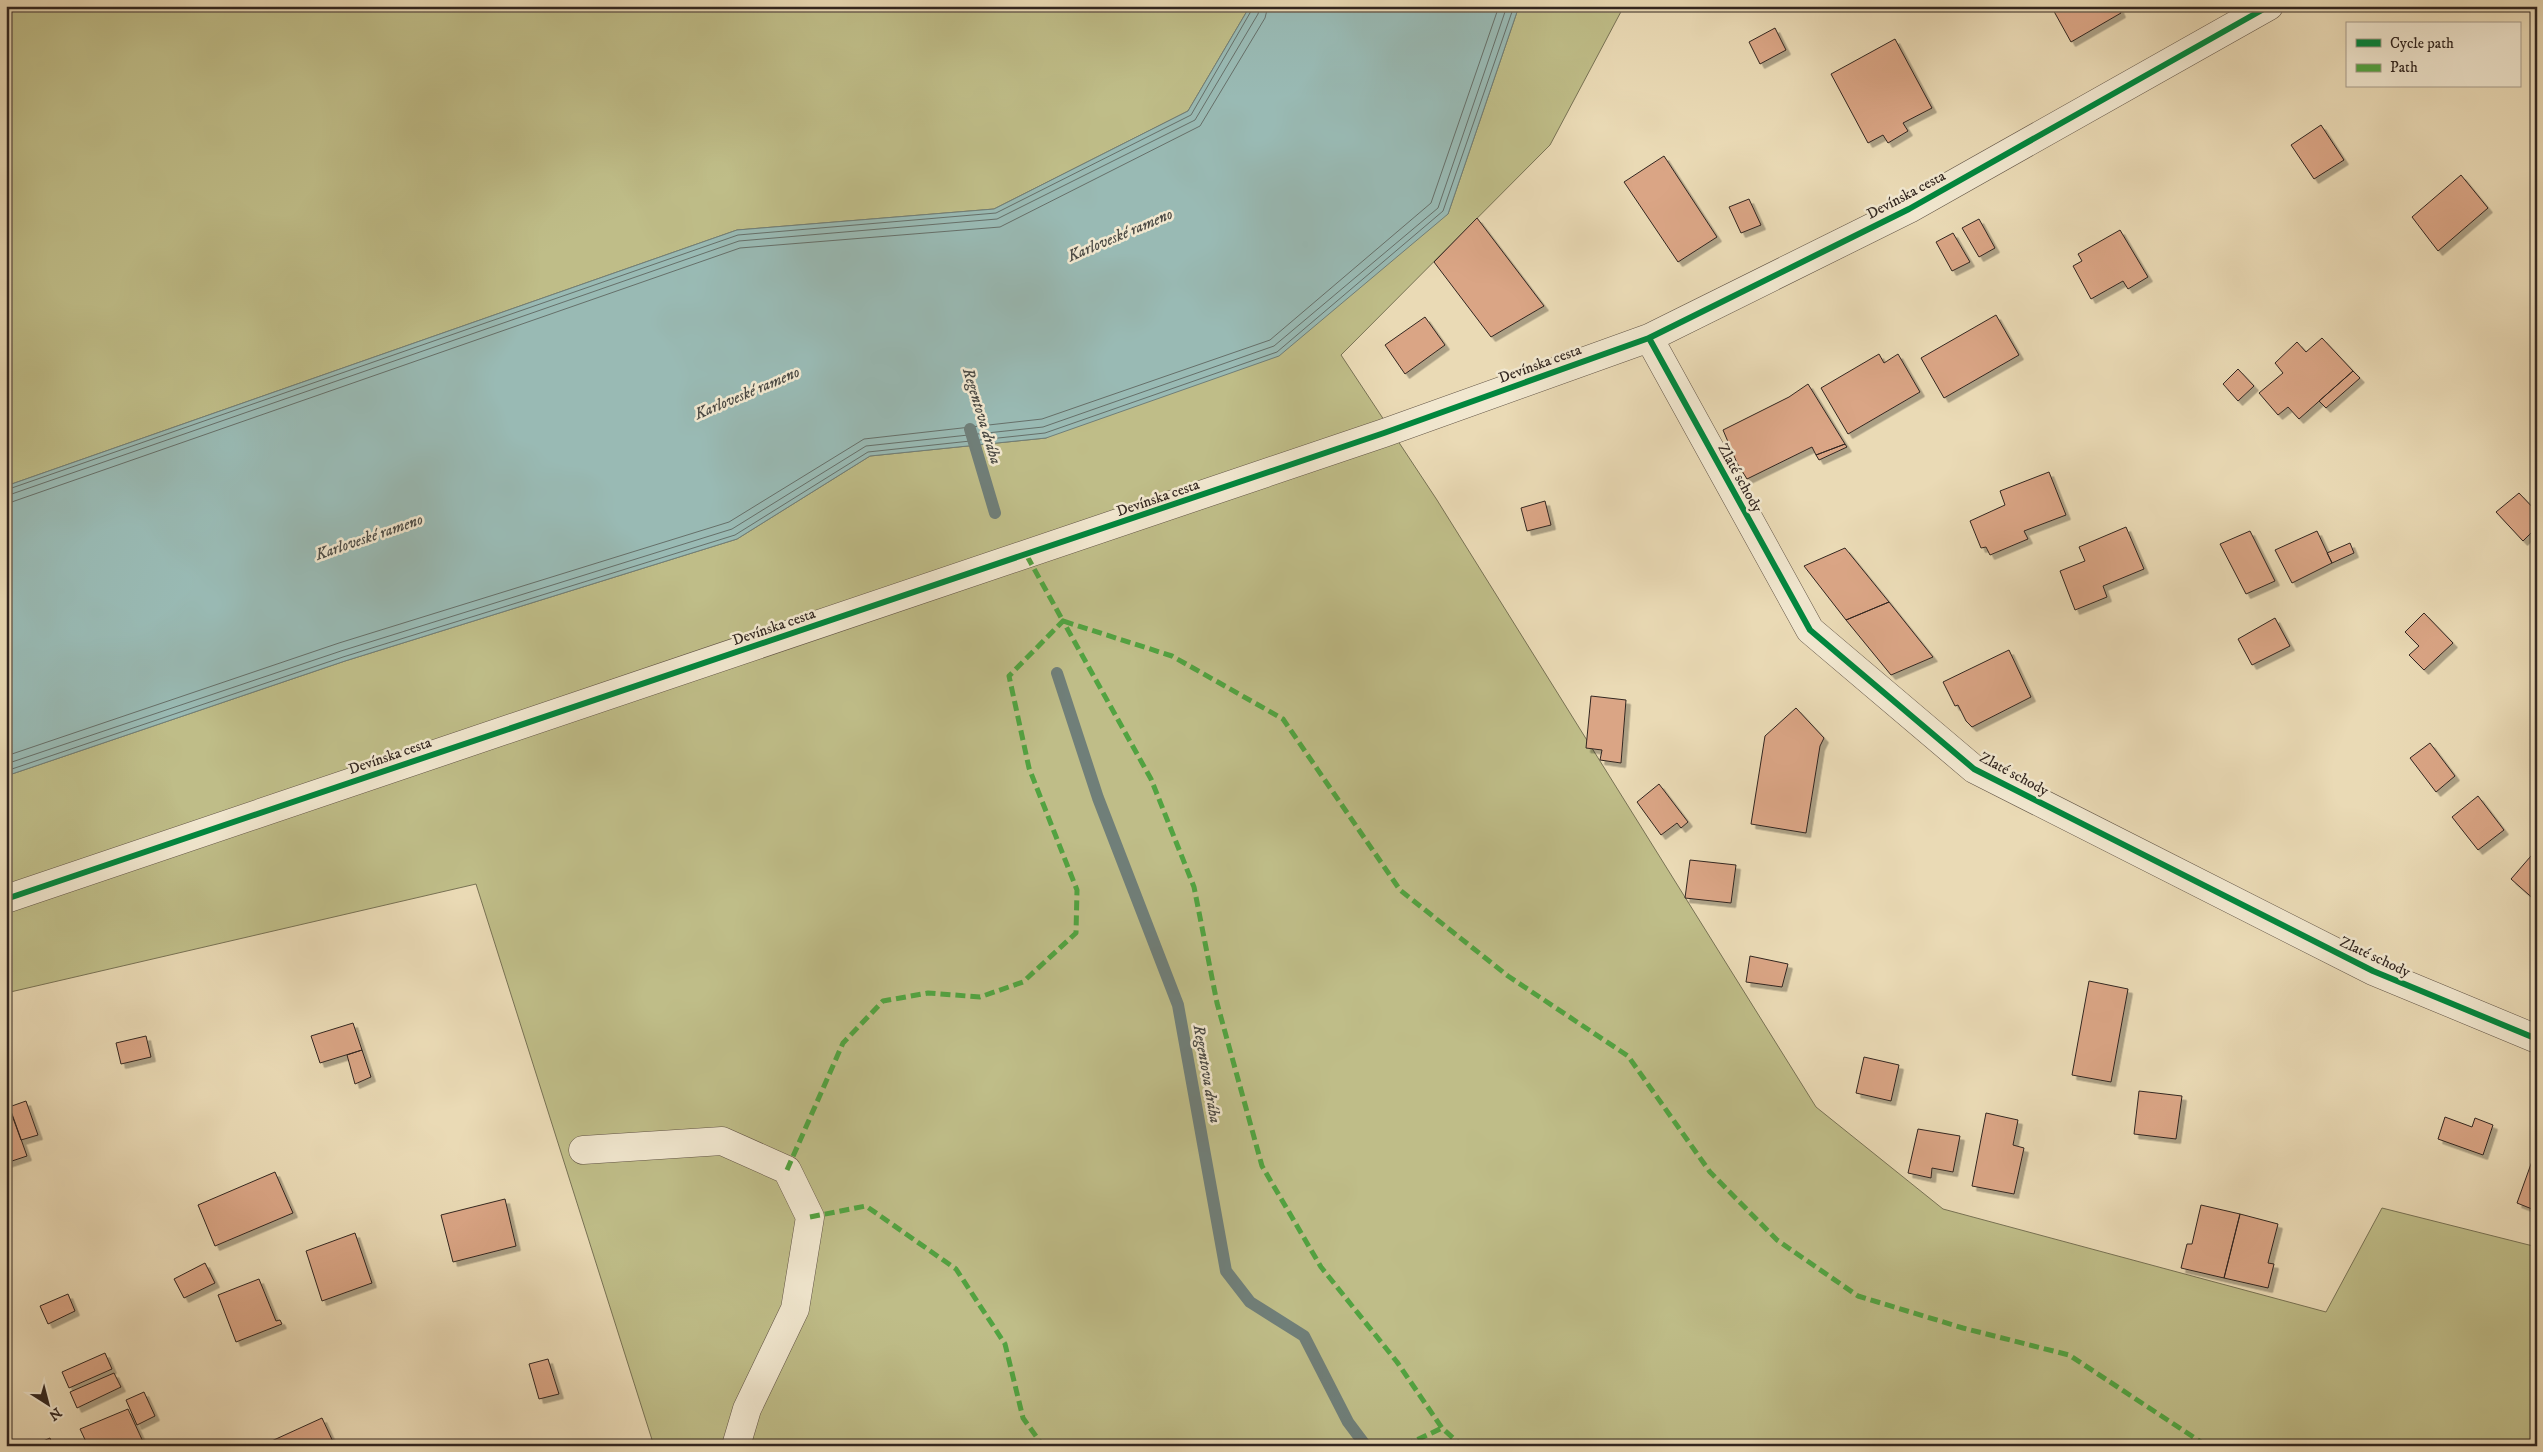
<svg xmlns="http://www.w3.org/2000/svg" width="2543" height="1452" font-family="'IM FELL DW Pica',serif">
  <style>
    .green { fill: #bfbd88; stroke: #787254 }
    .water { fill: #99bab4; stroke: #707f79 }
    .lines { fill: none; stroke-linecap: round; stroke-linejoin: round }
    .shore { stroke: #66706a; stroke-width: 1 }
    .stream { stroke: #707f79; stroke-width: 12 }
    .building { fill: #daa585; stroke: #322620; filter: url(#shadow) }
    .minor-casing { stroke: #605345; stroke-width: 29 }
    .minor { stroke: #f1e7cf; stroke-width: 28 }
    .quiet { stroke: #52a341; stroke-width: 5; stroke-dasharray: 10 5; stroke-linecap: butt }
    .cycleway-casing { stroke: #f1e7cf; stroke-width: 9 }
    .cycleway { stroke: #00873e; stroke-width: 6 }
    .labels { text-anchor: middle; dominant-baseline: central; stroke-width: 5; stroke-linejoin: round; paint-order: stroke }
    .street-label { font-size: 15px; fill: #322620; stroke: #f1e7cf }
    .water-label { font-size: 16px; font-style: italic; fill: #4c4b45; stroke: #f1e7cf }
  </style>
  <defs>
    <filter id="shadow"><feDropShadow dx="4.5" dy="4.5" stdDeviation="0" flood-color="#0004"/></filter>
  </defs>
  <rect width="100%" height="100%" fill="#eadab5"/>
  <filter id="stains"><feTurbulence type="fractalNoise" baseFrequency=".004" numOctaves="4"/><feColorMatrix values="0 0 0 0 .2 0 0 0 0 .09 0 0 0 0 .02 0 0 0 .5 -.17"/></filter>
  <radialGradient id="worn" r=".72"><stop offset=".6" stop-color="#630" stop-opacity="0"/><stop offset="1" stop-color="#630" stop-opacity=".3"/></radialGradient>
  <path class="green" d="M6,6H1250L1188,111L994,209L737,230L6,486Z
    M1519,6H1624L1550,145L1341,355L1437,500L1816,1107L1943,1209L2326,1312L2382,1208L2537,1247V1446H654L476,884L6,993V776L345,661L737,539L870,456L1046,438L1448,214Z"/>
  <path class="water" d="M1250,6H1519L1448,214L1279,356L1046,438L870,456L737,539L345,661L6,776V486L737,230L994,209L1188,111Z"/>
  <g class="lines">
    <path class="shore" d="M6,490L738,235L996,213L1191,115L1254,6
      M6,496L739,241L997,219L1195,120L1258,14L1260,6
      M6,504L740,248L1000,227L1200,126L1265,18L1268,6
      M6,756L339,643L729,522L864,439L1042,419L1270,340L1431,203L1499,6
      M6,764L341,651L732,529L866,446L1043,427L1274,346L1438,208L1507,6
      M6,771L343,657L735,535L868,452L1045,433L1277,352L1443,211L1514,6"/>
    <path class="stream" d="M970,429L995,513
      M1057,673L1098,798L1178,1005L1226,1271L1250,1302L1304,1336L1348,1422L1366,1446"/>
  </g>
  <path class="building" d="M2051,6H2118L2121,13L2071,42Z
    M1775,28L1786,50L1760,64L1749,42Z
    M1895,39L1932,108L1903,123L1908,131L1888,143L1883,135L1868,143L1831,74Z
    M2321,125L2344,160L2314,179L2291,145Z
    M1664,156L1717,237L1678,262L1624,182Z
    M2461,175L2488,208L2438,251L2412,217Z
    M1749,199L1761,225L1741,233L1729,207Z
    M1477,218L1544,306L1491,337L1434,262Z
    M1979,219L1995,248L1979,257L1962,228Z
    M2120,230L2148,277L2128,289L2123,281L2091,299L2073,266L2082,261L2078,254Z
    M1953,233L1970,262L1952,271L1936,242Z
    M1996,315L2019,355L1944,398L1921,358Z
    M1425,317L1445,345L1405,374L1385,345Z
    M2322,338L2353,371L2299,419L2288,407L2278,415L2259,393L2283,373L2275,363L2297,342L2306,352Z
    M1879,354L1884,363L1898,354L1920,392L1848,434L1821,388Z
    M2238,369L2254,386L2238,401L2223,384Z
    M2353,371L2360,378L2326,408L2319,401Z
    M1808,384L1845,444L1816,455L1812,447L1747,479L1737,463L1723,430L1789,397Z
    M1845,444L1847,447L1819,460L1816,455Z
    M2049,472L2066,515L2024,531L2028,539L1990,555L1986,547L1981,548L1970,521L2005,505L2000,491Z
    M2519,493L2537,512V527L2523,541L2496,512Z
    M1545,501L1551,525L1527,531L1521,508Z
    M2126,527L2144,569L2103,586L2107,597L2075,610L2060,571L2085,561L2079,547Z
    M2250,531L2275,581L2246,594L2220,544Z
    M2317,531L2332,563L2292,583L2275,550Z
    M2350,543L2354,553L2332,563L2327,553Z
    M1845,548L1889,602L1846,620L1804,566Z
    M1889,602L1933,657L1891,675L1846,620Z
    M2424,613L2453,643L2424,670L2409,655L2419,646L2405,632Z
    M2275,618L2290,646L2252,665L2238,639Z
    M2009,650L2031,697L1972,727L1966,721L1958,705L1955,706L1943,682Z
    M1591,696L1626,700L1621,763L1600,760L1602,750L1586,748Z
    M1796,708L1824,738L1820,746L1806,833L1751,824L1765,736Z
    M2430,743L2455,776L2436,792L2410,758Z
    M1659,784L1688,822L1681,828L1677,823L1661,835L1637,802Z
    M2478,796L2504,830L2478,850L2452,817Z
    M2537,849V902L2511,879Z
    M1690,860L1736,865L1731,903L1685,898Z
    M1750,956L1788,964L1782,987L1746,982Z
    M2089,981L2128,989L2111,1082L2072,1075Z
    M353,1023L362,1050L320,1063L311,1036Z
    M146,1036L151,1057L121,1064L116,1043Z
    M362,1050L371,1077L355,1084L347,1055Z
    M1864,1057L1899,1065L1891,1101L1856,1093Z
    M2139,1091L2182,1096L2176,1139L2134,1134Z
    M6,1097L27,1156L6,1163Z
    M26,1101L38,1135L21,1140L9,1107Z
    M1986,1113L2018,1120L2013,1145L2024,1148L2014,1194L1972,1186Z
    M2445,1117L2472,1127L2475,1118L2493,1125L2483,1155L2438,1139Z
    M1918,1129L1960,1136L1953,1172L1932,1168L1931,1178L1908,1173Z
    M2536,1150L2537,1151V1211L2517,1203Z
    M275,1172L293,1213L215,1246L198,1205Z
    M505,1199L516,1246L453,1262L441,1215Z
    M2201,1205L2240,1214L2224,1278L2181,1268L2187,1244H2192Z
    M2240,1214L2278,1224L2268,1263L2274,1264L2268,1288L2224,1278Z
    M355,1233L372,1283L322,1301L306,1251Z
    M205,1263L215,1283L184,1298L174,1279Z
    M259,1279L276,1321L280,1320L282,1324L236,1342L218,1295Z
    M68,1294L75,1311L48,1324L40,1306Z
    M105,1353L112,1369L69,1388L62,1372Z
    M548,1359L559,1394L539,1399L529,1364Z
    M114,1373L121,1387L77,1408L70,1392Z
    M144,1392L155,1416L137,1425L126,1400Z
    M128,1409L145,1446H88L80,1429Z
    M322,1418L335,1446H266L265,1444Z
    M50,1438L53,1446H32Z"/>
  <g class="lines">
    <g class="minor-casing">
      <path id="minor" d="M1649,338L1810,630L1974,769L2373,971L2537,1039
        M6,899L1384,433L1649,338L1909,209L2269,6
        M583,1150L722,1141L787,1170L810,1217L795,1309L747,1409L736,1446"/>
    </g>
    <use href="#minor" class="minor"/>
    <path class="quiet" d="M1027,556L1063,621L1172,656L1283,719L1400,890L1508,976L1628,1056L1710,1172L1777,1240L1858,1296L1963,1328L2069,1355L2207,1446
      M787,1170L843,1043L883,1001L928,993L980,997L1023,982L1076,933L1077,890L1029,768L1009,676L1063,621L1151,779L1194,887L1217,1003L1262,1166L1321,1267L1397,1362L1442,1428L1462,1446
      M810,1217L866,1206L956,1269L1005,1344L1023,1418L1043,1446
      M1404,1446L1442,1428"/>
    <g class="cycleway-casing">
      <path id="cycleway" d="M1649,338L1810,630L1974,769L2373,971L2537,1039
        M6,899L1384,433L1649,338L1909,209L2269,6"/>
    </g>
    <use href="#cycleway" class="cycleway"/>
  </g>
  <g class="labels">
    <g class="street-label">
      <text transform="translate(1906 195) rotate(-28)">Devínska cesta</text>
      <text transform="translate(1540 364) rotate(-20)">Devínska cesta</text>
      <text transform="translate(1740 478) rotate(61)">Zlaté schody</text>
      <text transform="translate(1158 498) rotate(-19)">Devínska cesta</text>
      <text transform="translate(774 627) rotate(-19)">Devínska cesta</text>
      <text transform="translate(390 756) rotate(-19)">Devínska cesta</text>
      <text transform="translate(2014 774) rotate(28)">Zlaté schody</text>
      <text transform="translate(2375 957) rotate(25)">Zlaté schody</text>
    </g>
    <g class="water-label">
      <text transform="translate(1120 235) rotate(-23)">Karloveské rameno</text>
      <text transform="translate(747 393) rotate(-23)">Karloveské rameno</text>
      <text transform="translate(982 416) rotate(73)">Regentova dráha</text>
      <text transform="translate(369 537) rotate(-19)">Karloveské rameno</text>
      <text transform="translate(1207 1074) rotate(80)">Regentova dráha</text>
    </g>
  </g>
  <rect width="2543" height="1452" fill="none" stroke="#eadab5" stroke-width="25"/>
  <rect x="8" y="8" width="2528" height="1437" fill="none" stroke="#322620" stroke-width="2.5"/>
  <rect x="12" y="12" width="2518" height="1427" fill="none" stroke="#322620"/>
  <rect x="2346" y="22" width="175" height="65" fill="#f1e7cf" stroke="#a59a89"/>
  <rect x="2356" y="39" width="25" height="8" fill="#00873e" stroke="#a59a89"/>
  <text x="2390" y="48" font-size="15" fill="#322620">Cycle path</text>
  <rect x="2356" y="64" width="25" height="8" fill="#52a341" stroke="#a59a89"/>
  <text x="2390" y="72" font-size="15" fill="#322620">Path</text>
  <g transform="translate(48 1404) rotate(144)" stroke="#f1e7cf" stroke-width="4" paint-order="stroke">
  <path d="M0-4L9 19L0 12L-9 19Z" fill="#322620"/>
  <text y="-8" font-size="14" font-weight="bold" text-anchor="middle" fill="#322620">N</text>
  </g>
  <rect width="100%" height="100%" filter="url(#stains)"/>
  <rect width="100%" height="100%" fill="url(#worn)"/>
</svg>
